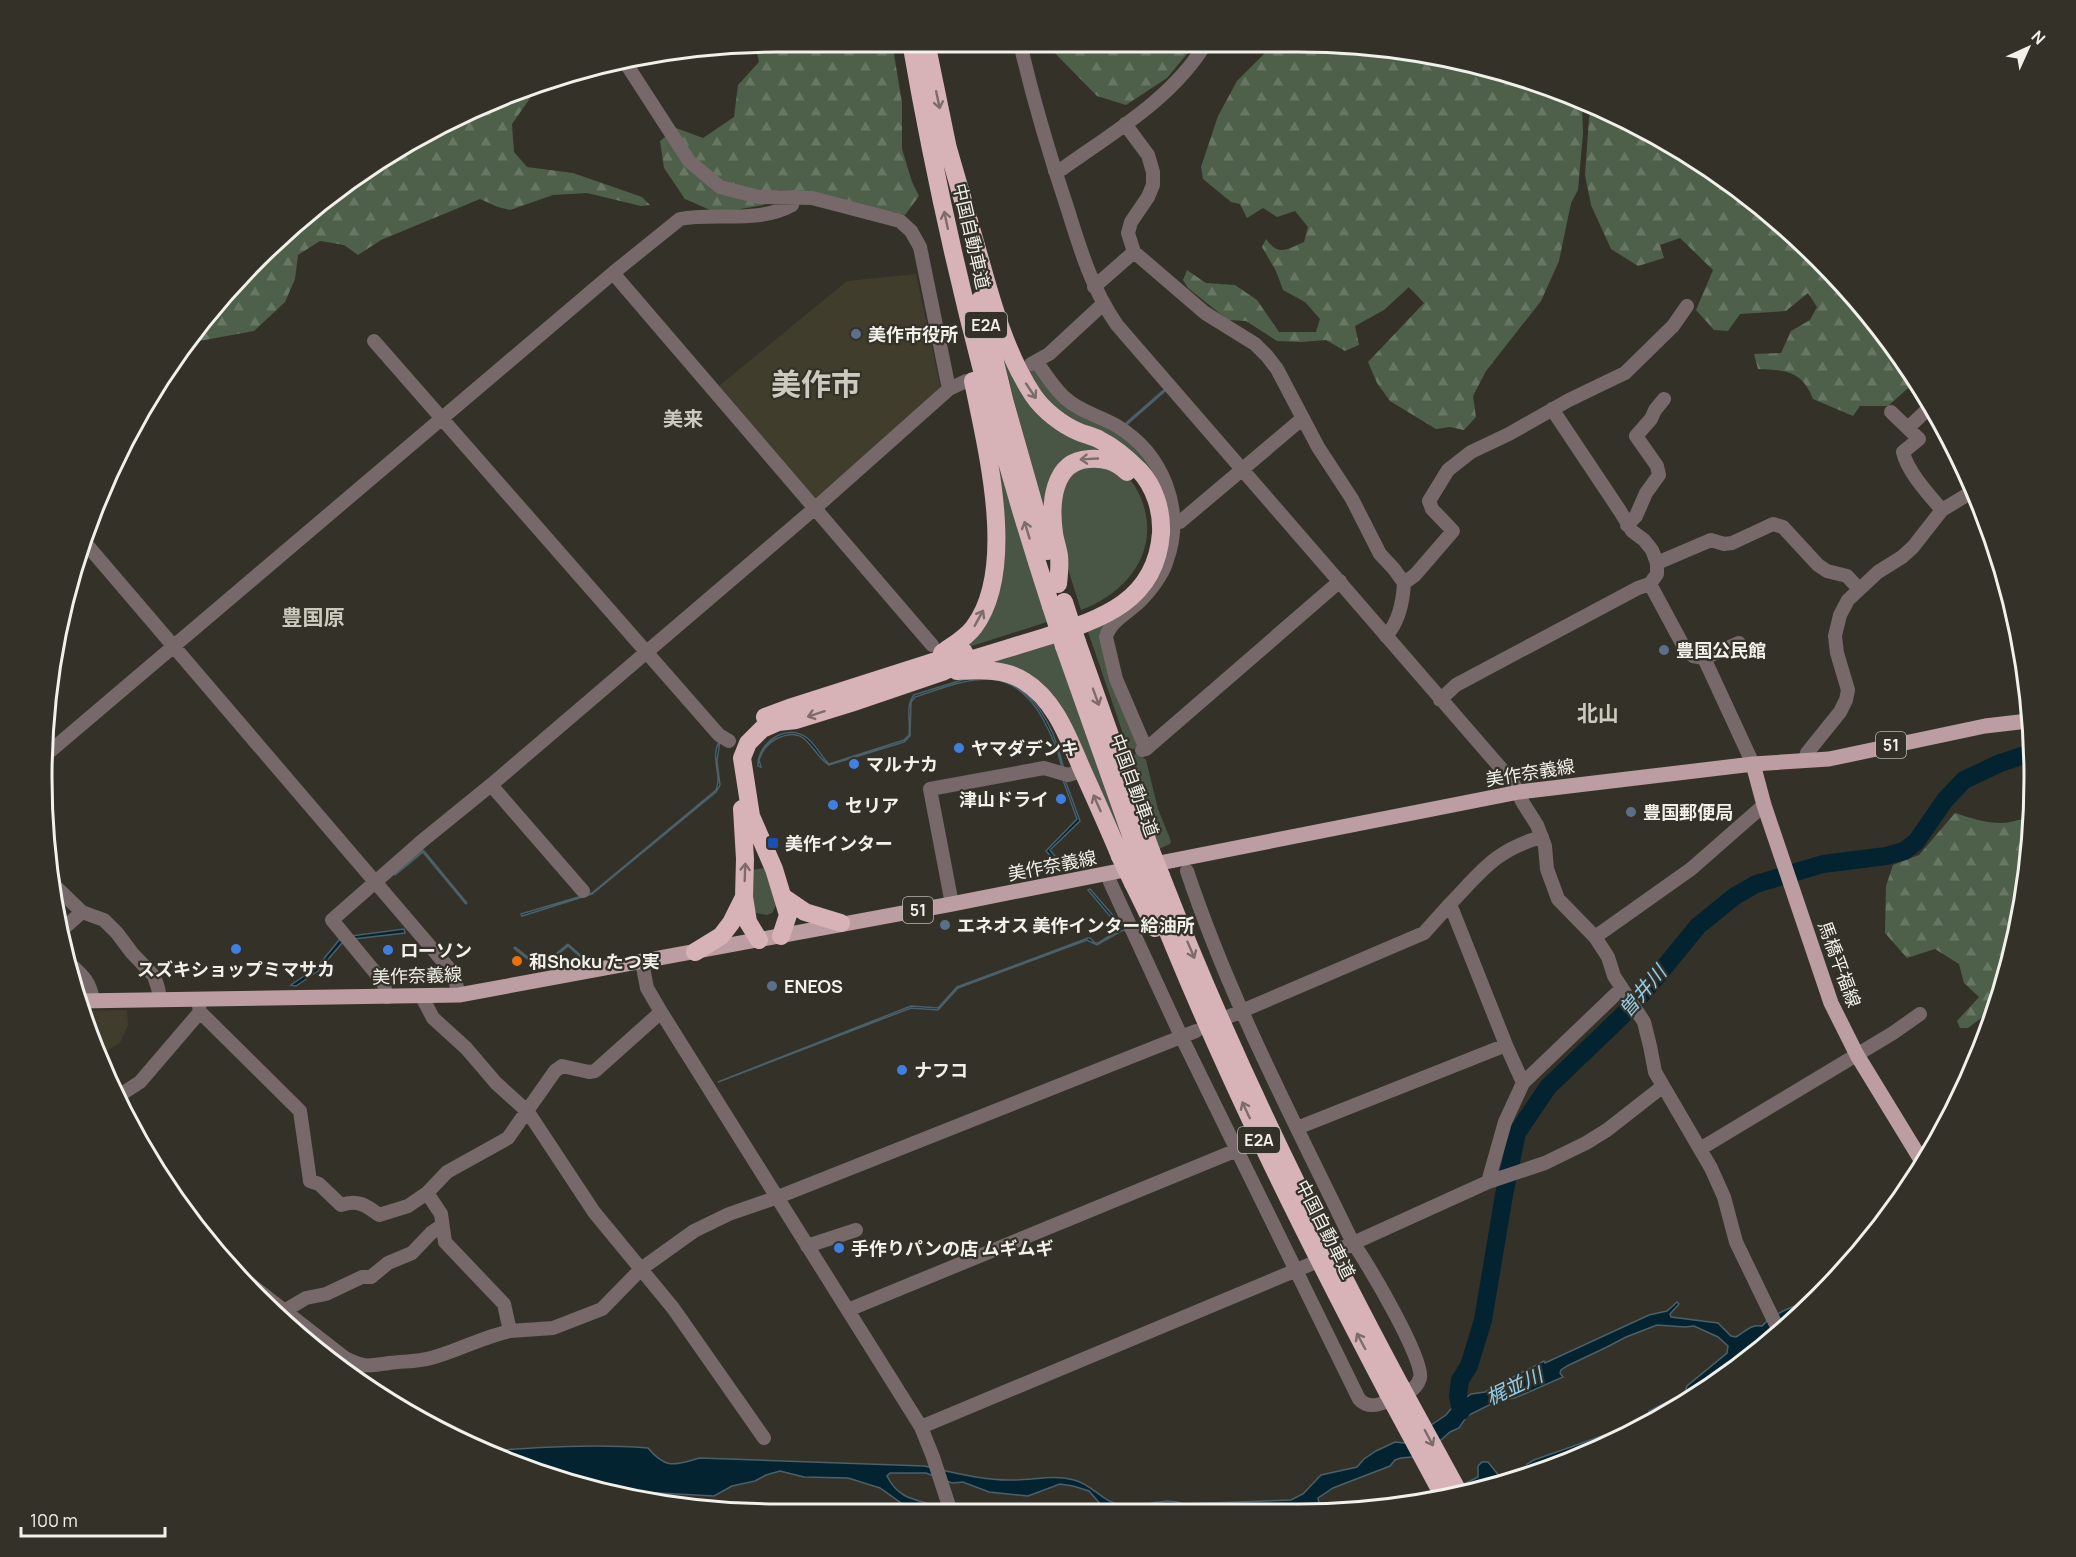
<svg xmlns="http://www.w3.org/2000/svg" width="2076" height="1557" font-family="Manrope,'Noto Sans JP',sans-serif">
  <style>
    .built { fill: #403d2d }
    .grass { fill: #495645 }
    .forest { fill: url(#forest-firs) }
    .water { fill: #042330; stroke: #4b6068; stroke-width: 1.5 }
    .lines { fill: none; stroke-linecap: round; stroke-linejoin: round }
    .stream { stroke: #4b6068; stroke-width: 3 }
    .river { stroke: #042330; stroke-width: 18 }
    .minor-tunnel { stroke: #504e45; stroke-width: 14; stroke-dasharray: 14 7; stroke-linecap: butt }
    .minor { stroke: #77686a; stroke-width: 14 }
    .major { stroke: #bc9ea2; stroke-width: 15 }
    .highway { stroke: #d7b3b7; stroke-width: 18 }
    .highway-bridge { stroke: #d7b3b7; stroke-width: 18 }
    .oneway { stroke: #7d6c68 }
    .service-dot { fill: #5c6f8a; stroke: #343228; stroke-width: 2 }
    .shop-dot { fill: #3f7fe0; stroke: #343228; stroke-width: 2 }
    .transit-dot { fill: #1a4fb4; stroke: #343228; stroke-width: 2 }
    .food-dot { fill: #e8710a; stroke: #343228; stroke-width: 2 }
    .labels { text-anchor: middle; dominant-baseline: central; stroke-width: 4.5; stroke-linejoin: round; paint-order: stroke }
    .shield { fill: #343228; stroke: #b8b7b0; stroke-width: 1.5 }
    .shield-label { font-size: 16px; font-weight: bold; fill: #f1f0ea }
    .street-label { font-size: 18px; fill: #f1f0ea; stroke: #343228 }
    .poi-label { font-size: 18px; font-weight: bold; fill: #f1f0ea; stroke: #343228; text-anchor: start }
    .neighbourhood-label { font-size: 20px; font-weight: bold; fill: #ccc9be; stroke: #343228 }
    .water-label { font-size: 20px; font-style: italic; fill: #91cce9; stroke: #343228 }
    .quarter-label { font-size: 21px; font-weight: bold; fill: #ccc9be; stroke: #343228 }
    .town-label { font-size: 30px; font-weight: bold; fill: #ccc9be; stroke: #343228 }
    .rim { fill: none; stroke: #f1f0ea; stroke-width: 3 }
  </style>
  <defs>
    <pattern id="forest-firs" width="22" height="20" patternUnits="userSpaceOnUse" patternTransform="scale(1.5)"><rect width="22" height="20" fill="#4e6049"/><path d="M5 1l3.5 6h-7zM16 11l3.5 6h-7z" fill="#687763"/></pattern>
  </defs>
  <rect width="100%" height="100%" fill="#343228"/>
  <path class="built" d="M916,274L941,389L814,499L719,386L847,281Z
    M127,1010L128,1025L120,1043L103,1053L99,1051L80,1011Z"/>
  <path class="grass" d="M1001,348L1020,384L1115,454H1082L1046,518L1014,401Z
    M1030,368C1034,368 1035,367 1038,370C1046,375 1050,385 1055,391C1063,401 1073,409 1083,414C1095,421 1109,423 1120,431C1176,471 1189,541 1144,594C1136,605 1104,623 1103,635C1103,640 1106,647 1107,653C1115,684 1128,712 1141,742L1138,747L1129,751L1086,626C1121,614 1148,594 1161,558C1167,540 1166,522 1162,504C1143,426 1050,440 1024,371Z
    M978,388L1047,622L956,651L996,589Z
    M1090,463C1100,466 1116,469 1125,475C1134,482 1141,496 1144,507C1158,556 1124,594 1081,610L1062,550L1057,509L1071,471Z
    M1052,638L1123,838V843L1047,694L965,665Z
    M1140,754L1146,760L1158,809L1171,841L1170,844L1159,849L1130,755Z
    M764,868L767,869L777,903L772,913L767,915L756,913L752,907V870Z"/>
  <path class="forest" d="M779,42H892L902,103V149L912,182L919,196L905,215L819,195L779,190L764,205L717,213L685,199L664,168L660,141L676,128L703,138L734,117L738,85L759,62L755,45Z
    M1045,43H1196L1167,78L1126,105L1097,96Z
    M1275,43L1345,44L1488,67L1582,103L1583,133L1578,190L1571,203L1559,261L1541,301L1486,371L1473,396L1476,417L1464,430L1450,427L1436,429L1390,401L1377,383L1368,362L1424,303L1409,287L1384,310L1355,326L1359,345L1345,351L1326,340L1301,342L1277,341L1246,321L1228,320L1188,288L1183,280L1187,270L1206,283L1235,285L1257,300L1279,332H1316L1320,319L1305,302L1283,290L1276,271L1262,247L1266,239C1279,257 1287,249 1304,242L1308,227L1295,211L1277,217L1263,208L1247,218L1240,204L1231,202L1203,179L1201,167L1218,116L1237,81Z
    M541,86L533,94L512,124L514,152L527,167L573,173L642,197L650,205L641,206L587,193L553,195L510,210L498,207L480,199L381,240L358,255L344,245L320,241L298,255L295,279L285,302L254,331L188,343L257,258L410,141Z
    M1592,106L1623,118L1707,166L1818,257L1910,369L1916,381L1888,406H1860L1853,416L1813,399C1802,370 1784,370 1758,369L1754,354L1781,353L1791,331L1810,320L1817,307L1808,293L1786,311L1740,314L1728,331L1714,330L1696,310L1713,270L1680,238L1660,245L1664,258L1638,266L1611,249L1591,205L1585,175L1589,118Z
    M1955,813C1970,818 1986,823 2002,823C2012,823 2020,818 2030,820L2020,922L1999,991L1993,993L1989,1012L1968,1028H1960L1957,1021L1979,997L1964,983L1959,964L1935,949L1907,958L1885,933L1886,886L1893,865L1919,855Z"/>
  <path class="water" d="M985,677C1033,679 1055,729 1064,770H1062C1060,753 1051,734 1043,719C1010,659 967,680 915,697L911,702L910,736L904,742L829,765C810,753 808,723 776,739C767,744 762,750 759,760L761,767L758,766C757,744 786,722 807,738C815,744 821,756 829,764L904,740L909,735C911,722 905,706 914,695L962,680Z
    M720,740L717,761L720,785L716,792L592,894L522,916L521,914L592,893L716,790C723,775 709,758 720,740Z
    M1063,780H1065L1080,821L1050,850L1063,866L1061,867L1046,851L1077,819Z
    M1090,889L1123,927L1131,933L1123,930L1097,945L1087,940L958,988L938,1010L911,1008L718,1082L911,1006L938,1008L957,987L1088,938H1090L1095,943H1098L1121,929L1088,890Z
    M404,929L405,933L353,939L343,942L318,971L296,986L291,985L317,967L340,939L351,936Z
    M1820,1298L1707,1391L1629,1429L1639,1420L1648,1418L1649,1411L1685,1393L1687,1386L1727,1353L1728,1346L1718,1337L1694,1326L1685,1327L1657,1325L1626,1337L1607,1347L1567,1366L1561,1370L1560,1373L1563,1377L1515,1398L1497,1401L1467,1416L1459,1428L1450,1432L1441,1440L1412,1457L1401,1458L1395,1460L1390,1466L1333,1488L1318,1498L1319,1504L1336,1509H1107L1102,1506L1089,1491L1073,1486L1060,1484L1028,1496L989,1492L963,1482L952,1483L926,1473H890L887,1476C900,1503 922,1499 945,1509H915L904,1505L880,1488L848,1478L804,1477L780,1471L766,1475L755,1481L732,1486L714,1496L603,1490L541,1476L487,1451C541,1447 594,1444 648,1448C667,1471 676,1464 700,1458L924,1466C952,1472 981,1480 1010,1480C1032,1481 1051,1474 1074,1480C1092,1484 1102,1502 1121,1505C1143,1509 1163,1496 1184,1504L1291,1500L1303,1494L1321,1475L1357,1467L1364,1459L1376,1451L1395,1442L1404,1443L1446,1415L1450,1410L1471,1394L1485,1392L1544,1361L1545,1363L1649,1315L1667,1311L1677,1302L1679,1304L1670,1314L1671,1317L1718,1323L1731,1336L1736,1337C1746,1331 1751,1324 1762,1326C1775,1311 1801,1303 1820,1298Z
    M1613,1432L1615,1436L1535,1476L1449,1496L1464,1484L1478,1477V1466L1482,1462H1488L1500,1477L1510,1476L1525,1470L1527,1464L1534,1460Z"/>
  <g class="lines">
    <path class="stream" d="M1125,425L1165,390
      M395,874L423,851L466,903
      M515,948L540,968L568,945L586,961"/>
    <path class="river" d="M1461,1411L1458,1396L1460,1380L1469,1366L1483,1320L1504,1195L1517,1133L1548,1087L1622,1016L1644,992L1698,926L1735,896L1756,884L1823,864L1886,856L1904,851L1916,842L1945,800L1964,780L2000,763L2031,753"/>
    <path class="minor-tunnel" d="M1078,772L1142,750"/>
    <path class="minor" d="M1020,43C1033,99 1049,153 1067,207C1080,249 1092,289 1117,325L1512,781L1523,803L1537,825L1545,846L1547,869L1558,899L1595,937L1608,957L1614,976L1644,1022L1650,1046L1655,1072L1711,1168L1724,1197L1736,1242L1779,1331
      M625,62L689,161L720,187L759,197L812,198L900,221L911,231L920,247L949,389
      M1125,124L1148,155L1153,172V185L1148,197L1131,222L1128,233L1134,252L1205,313L1255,344L1267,356L1277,369L1318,447L1352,499L1380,554L1394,569L1404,583C1403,602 1399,622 1386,636
      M1055,171L1062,169C1114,132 1173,98 1206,43
      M613,273L932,645
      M1094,287L1134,252
      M374,341L719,735L729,741
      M1037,362C1045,374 1054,388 1065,398C1080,412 1100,416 1117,426C1163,454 1185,509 1167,560C1163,574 1153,587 1143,598C1132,611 1110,620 1106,637L1116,679L1146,749
      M1031,364L1049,354L1103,304
      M1891,412L1919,439L1903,452C1907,471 1929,495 1942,510
      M1908,428L1930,407
      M1175,523L1180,522L1303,418
      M1627,525L1636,516L1646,493L1659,475L1657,466L1636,436L1651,419L1655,410L1664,399
      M87,545L453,973L459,995
      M1657,563L1711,540L1724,544L1732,543L1773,524L1783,527L1818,565L1827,571L1847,576L1859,589
      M1404,583L1415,575L1453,531L1432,509L1429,501L1448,470L1471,452L1509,434L1569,400L1625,373L1673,326L1687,306
      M1650,584L1685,649L1693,656L1704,658
      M1739,643L1704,658L1753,764
      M1440,700L1456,685L1638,588L1650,584L1657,574V563L1652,550L1644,540L1632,531L1620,511L1552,409
      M1142,750L1146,749L1340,581
      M48,753L613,273L680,219C715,212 757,224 792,205L794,197
      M1805,760L1807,753L1840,712L1846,700L1848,690L1837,653L1835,636L1840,615L1848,600L1878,572L1902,557L1913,547L1942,510L1975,490
      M491,785L583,891
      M1110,882L1181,1036L1359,1399C1367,1408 1377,1406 1388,1401C1400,1397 1416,1392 1420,1378C1425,1360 1366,1261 1353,1243C1294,1121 1230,1000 1187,871
      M55,886L82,912L104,920L117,933L132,953L154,976L158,988L160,999
      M952,904L930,789L1044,768L1068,775L1078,772
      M1450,904C1481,872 1496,849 1542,837
      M64,928L82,912
      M1595,937L1691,869L1764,805
      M642,962L647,988L661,1012L921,1427L933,1457L950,1509
      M71,965C84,976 90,983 93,1000
      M387,997L383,982L332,920L422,841L491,785L814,509L949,389L966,381
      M422,997L433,1018L466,1048L496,1083L528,1112L594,1212L673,1308L764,1438
      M198,999L200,1012L300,1111L310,1181L319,1184L341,1205C357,1199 366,1205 379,1215L408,1206L427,1193
      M661,1012L595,1071L589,1072L562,1066L555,1071L508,1138L447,1172L427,1193L441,1214L445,1242L504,1304L510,1331L553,1328L602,1309L641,1269L694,1231L729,1214L778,1197L1196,1031
      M1230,1016L1424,933L1450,904L1506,1045L1297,1128
      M1523,1083L1621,989
      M120,1095L140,1082L200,1012
      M1700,1149L1893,1033L1920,1014
      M1488,1182L1505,1122L1523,1083L1506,1045
      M807,1246L856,1230
      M1338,1250L1488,1182L1545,1163L1586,1143L1607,1130L1662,1087
      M236,1273L345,1358C365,1368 368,1366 389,1363C404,1361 417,1362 431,1358C458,1351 482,1337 510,1331
      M848,1310L1237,1150
      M284,1311L306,1298L326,1294L362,1277H371L388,1263L412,1253L431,1233L441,1226
      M921,1427L1311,1264"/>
    <path class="major" d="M1753,764L1764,805L1831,1003L1857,1055L1923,1163
      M78,1001L459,995L952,904L1519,792L1753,764L1829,759L1985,726L2028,721"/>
    <path class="highway" d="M911,42C944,233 991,422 1051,606
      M926,42L948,149
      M980,300L1005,403L1047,551
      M1058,584C1059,575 1060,565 1059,556C1058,548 1055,541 1054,533C1050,505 1052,461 1089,459C1104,458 1116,461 1127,472
      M1077,642L1151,851
      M1064,646L1138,855
      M942,653C953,645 966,638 974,627C1018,568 986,447 973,381
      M957,671C980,670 1004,668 1024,681C1057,701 1070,743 1085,776C1097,803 1109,829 1120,856
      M765,717L792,707L964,652
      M1161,876C1229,1052 1312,1221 1401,1387
      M1147,879C1216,1057 1299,1224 1388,1393
      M1133,883L1155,928
      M744,897L748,922L759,940
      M783,897L805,912L841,923
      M781,936L788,915L774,869L751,816L742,758L748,743L762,729L778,722L796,720L851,703L942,672L963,662C990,654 1018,645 1045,637C1101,619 1156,602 1161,533C1162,511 1155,487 1139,470C1128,459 1114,447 1100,440C1093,436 1086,435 1079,432C1062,425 1043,410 1033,395C1006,354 992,303 979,256C968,217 956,177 945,138
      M695,952L721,936L731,923L744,897L745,859L742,809"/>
    <path class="highway-bridge" d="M1064,602L1077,642
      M1051,606L1064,646
      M1151,851L1161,876
      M1138,855L1147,879
      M1120,856L1133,883
      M1401,1387L1459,1493
      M1388,1393L1444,1497"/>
  </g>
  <defs><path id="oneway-shaft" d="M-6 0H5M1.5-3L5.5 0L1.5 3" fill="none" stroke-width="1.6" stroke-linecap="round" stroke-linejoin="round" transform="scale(1.5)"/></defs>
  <g class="oneway">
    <use href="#oneway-shaft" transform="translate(938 100) rotate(78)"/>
    <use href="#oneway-shaft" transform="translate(946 220) rotate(-102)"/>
    <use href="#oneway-shaft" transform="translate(1031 391) rotate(56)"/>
    <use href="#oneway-shaft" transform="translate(1089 459) rotate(177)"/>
    <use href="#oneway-shaft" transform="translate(1027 530) rotate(-107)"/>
    <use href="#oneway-shaft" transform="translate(979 618) rotate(-61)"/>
    <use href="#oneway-shaft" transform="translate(1096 697) rotate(70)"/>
    <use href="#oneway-shaft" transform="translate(816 714) rotate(162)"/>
    <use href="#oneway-shaft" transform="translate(1097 803) rotate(-114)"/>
    <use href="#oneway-shaft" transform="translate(745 872) rotate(-88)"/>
    <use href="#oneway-shaft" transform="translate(1191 950) rotate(67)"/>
    <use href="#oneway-shaft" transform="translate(1246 1110) rotate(-115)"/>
    <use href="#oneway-shaft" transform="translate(1361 1341) rotate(-118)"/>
    <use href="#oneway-shaft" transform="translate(1429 1438) rotate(62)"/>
  </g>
  <g class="service-dot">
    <circle cx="856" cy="334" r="6"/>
    <circle cx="1664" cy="650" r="6"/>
    <circle cx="1631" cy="812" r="6"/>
    <circle cx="945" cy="925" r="6"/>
    <circle cx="772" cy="986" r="6"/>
  </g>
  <g class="shop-dot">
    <circle cx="959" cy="748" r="6"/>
    <circle cx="854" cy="764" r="6"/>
    <circle cx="1061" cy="799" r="6"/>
    <circle cx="833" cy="805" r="6"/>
    <circle cx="236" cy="949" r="6"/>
    <circle cx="388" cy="950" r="6"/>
    <circle cx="902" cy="1070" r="6"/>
    <circle cx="839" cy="1248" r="6"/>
  </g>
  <rect class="transit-dot" x="767" y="837" width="12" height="12" rx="3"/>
  <circle class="food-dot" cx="517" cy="961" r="6"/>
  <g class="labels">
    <g class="shield">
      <rect x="965" y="312" width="42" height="26" rx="4.5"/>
      <rect x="1876" y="732" width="30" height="26" rx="4.5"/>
      <rect x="903" y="897" width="30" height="26" rx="4.5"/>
      <rect x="1238" y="1127" width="42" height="26" rx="4.5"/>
    </g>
    <g class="shield-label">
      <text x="986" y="325">E2A</text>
      <text x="1891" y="745">51</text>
      <text x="918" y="910">51</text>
      <text x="1259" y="1140">E2A</text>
    </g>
    <g class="street-label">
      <text transform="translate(972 236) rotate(77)">中国自動車道</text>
      <text transform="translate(1530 772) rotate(-9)">美作奈義線</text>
      <text transform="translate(1135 785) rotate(70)">中国自動車道</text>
      <text transform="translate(1052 865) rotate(-11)">美作奈義線</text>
      <text transform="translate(1840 964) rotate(70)">馬橋平福線</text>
      <text transform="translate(417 975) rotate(-2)">美作奈義線</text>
      <text transform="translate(1326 1229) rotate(63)">中国自動車道</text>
    </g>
    <g class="poi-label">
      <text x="868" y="334">美作市役所</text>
      <text x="1676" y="650">豊国公民館</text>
      <text x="971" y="748">ヤマダデンキ</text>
      <text x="866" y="764">マルナカ</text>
      <text x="1049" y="799" text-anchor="end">津山ドライ</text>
      <text x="845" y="805">セリア</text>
      <text x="1643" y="812">豊国郵便局</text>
      <text x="785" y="843">美作インター</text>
      <text x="957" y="925">エネオス 美作インター給油所</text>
      <text x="400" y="950">ローソン</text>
      <text x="529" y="961">和Shoku たつ実</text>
      <text x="236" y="969" text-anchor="middle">スズキショップミマサカ</text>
      <text x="784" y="986">ENEOS</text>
      <text x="914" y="1070">ナフコ</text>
      <text x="851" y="1248">手作りパンの店 ムギムギ</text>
    </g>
    <g class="neighbourhood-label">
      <text x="683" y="418">美来</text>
    </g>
    <g class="water-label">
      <text transform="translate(1642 991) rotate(-49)">曽井川</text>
      <text transform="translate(1514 1386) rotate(-25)">梶並川</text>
    </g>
    <g class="quarter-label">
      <text x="313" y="617">豊国原</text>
      <text x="1598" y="713">北山</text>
    </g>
    <g class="town-label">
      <text x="816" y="383">美作市</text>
    </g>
  </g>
  <path d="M0 0H2076V1557H0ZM778 52H1298A726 726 0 0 1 2024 778V778A726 726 0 0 1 1298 1504H778A726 726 0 0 1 52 778V778A726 726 0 0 1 778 52Z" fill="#343228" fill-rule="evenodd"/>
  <path class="rim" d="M778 52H1298A726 726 0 0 1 2024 778V778A726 726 0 0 1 1298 1504H778A726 726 0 0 1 52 778V778A726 726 0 0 1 778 52Z"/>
  <g transform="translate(2028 48) rotate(45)" stroke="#343228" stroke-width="4.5" paint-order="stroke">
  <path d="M0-4.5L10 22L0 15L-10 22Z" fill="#f1f0ea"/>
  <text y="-9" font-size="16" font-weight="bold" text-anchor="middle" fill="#f1f0ea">N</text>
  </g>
  <path d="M21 1527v9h144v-9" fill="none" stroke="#f1f0ea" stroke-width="3"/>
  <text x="30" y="1527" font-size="18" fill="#f1f0ea" stroke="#343228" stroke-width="4.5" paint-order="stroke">100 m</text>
</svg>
